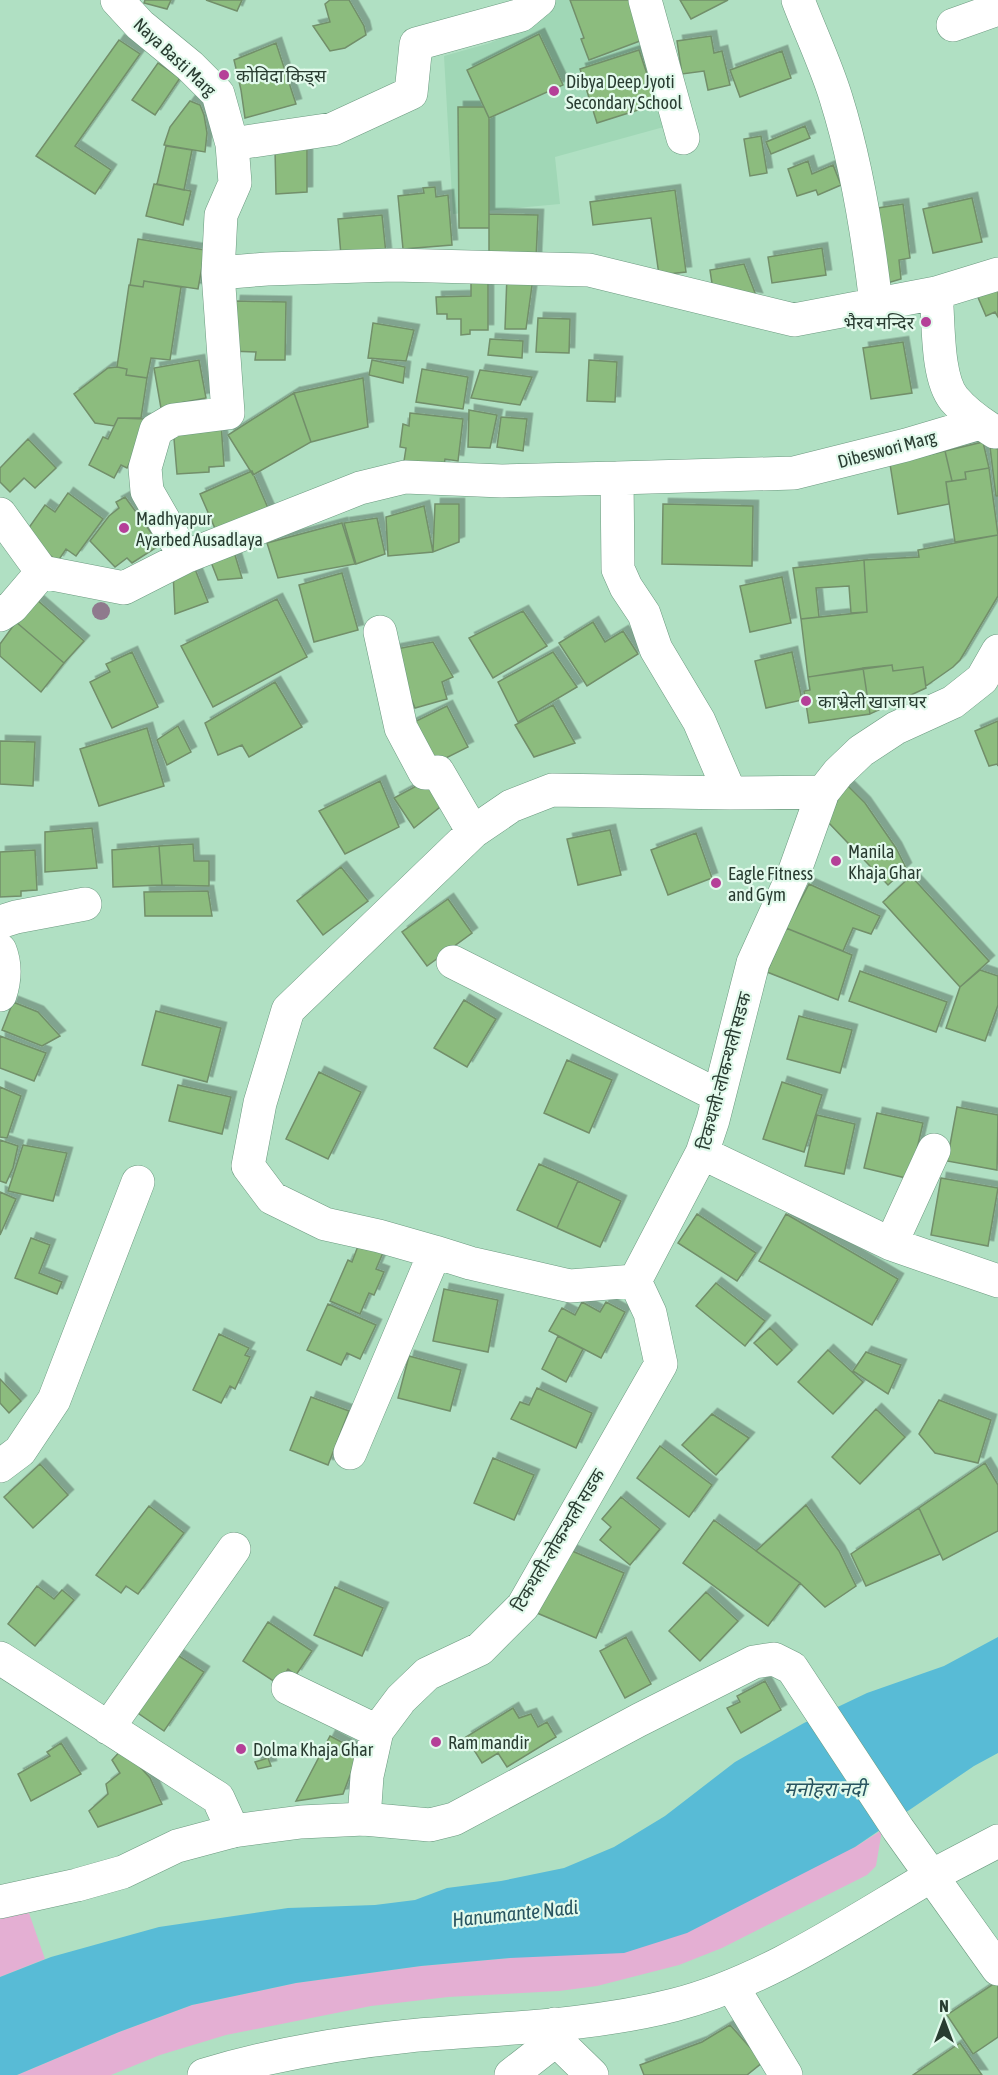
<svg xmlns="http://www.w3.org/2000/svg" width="998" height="2075" font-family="'Asap Condensed','Noto Sans Devanagari',sans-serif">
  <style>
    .built { fill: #a0d7b6 }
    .green { fill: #e4afd3 }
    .water { fill: #58bbd6 }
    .building { fill: #8cbc7e; stroke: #728f6a; stroke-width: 1.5; filter: url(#shadow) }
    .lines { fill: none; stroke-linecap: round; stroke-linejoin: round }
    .minor-casing { stroke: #6b997f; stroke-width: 34 }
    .major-casing { stroke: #6b997f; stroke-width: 34 }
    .minor { stroke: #fff; stroke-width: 33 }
    .major { stroke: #fff; stroke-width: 33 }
    .tree { fill: #8f7a8d }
    .poi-dot { fill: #b54098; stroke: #e2faec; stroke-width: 2 }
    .labels { text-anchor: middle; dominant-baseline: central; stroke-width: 4.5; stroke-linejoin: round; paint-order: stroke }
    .street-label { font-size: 18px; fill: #293c31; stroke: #e2faec }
    .poi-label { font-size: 18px; fill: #293c31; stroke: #e2faec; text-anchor: start }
    .water-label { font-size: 20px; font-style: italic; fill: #285460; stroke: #e2faec }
  </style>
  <defs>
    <filter id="shadow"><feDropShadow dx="5.5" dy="-5.5" stdDeviation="0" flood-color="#0004"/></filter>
  </defs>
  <rect width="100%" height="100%" fill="#b0e0c3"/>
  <path class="built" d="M547,0H638L671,125L555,157L560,204L453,214L444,56L490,43L517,31Z"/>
  <path class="green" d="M882,1830L876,1866L867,1875L722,1948L679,1965L597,1986L559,1991L448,1997L371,2006L226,2035L160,2055L111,2075H17L119,2032L192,2005L296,1983L421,1966L510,1958L855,1847Z
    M29,1913L45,1959L0,1977V1918Z"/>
  <path class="water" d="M998,1637V1753L974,1766L855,1847L687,1933L624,1953L510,1958L421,1966L296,1983L192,2005L119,2032L17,2075H0V1977L51,1957L159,1927L288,1908L375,1905L415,1900L447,1888L501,1881L564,1868L614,1847L665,1816L735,1762L804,1723L867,1693L944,1666Z"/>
  <path class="building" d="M145,0H171L167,9L144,3Z
    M206,0H242L237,11Z
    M330,0H349L364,26L366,35L345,48L330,51L313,26L330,22L325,4Z
    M570,0H633L640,41L589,60L581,39L584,38Z
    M680,0H728L691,19Z
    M539,34L563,85L489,118L467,70Z
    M711,36L714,53L722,51L730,85L708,90L704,71L682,74L677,41Z
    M119,40L140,54L75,146L111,170L95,194L36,156Z
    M276,43L296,104L245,118L241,90L234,60Z
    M639,50L657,104L597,123L580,69Z
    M782,51L791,78L740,97L730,70Z
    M158,63L180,78L155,115L132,100Z
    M190,101L200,105L204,115L207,133L205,152L164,145L170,127Z
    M458,107H484L489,118V228H459Z
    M805,126L810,138L771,154L766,142Z
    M761,136L767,173L750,176L744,139Z
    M166,146L192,150L184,190L157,184Z
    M275,149H307V192L276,194Z
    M808,161L812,174L833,165L841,185L818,195L816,190L797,196L788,169Z
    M154,184L191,191L183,225L146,216Z
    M435,187L436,197L448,195L452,245L403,249L398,196L424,193L423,188Z
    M675,190L686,272L659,275L651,218L593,225L590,202Z
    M972,198L982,242L933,253L923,209Z
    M903,204L910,258L899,260L901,279L884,284L878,208Z
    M489,214L538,215L536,259L489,257Z
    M489,214L538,215L536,259L489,257Z
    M382,215L386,254L342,268L338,219Z
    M382,215L386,254L342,268L338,219Z
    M138,239L205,250L198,289L144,281L143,287L130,285Z
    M822,248L826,275L772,283L768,257Z
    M744,264L757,298L713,290L710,270Z
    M507,275L533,278L526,329H505Z
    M471,278L488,283V330H470V334L461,335V319H447V314H437L436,297L471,296Z
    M144,281L181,287L170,360L151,358L147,378L126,375L127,369L117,367L129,285L143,287Z
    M998,285V317L995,312L986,316L977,295Z
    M235,301L286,302L285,360H255L256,352L229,351Z
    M538,318L570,319L569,353L536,352Z
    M373,323L414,330L406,361L368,358Z
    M490,339L523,341L522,358L488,355Z
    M903,342L912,393L871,399L863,348Z
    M199,360L206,398L180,403L162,414L154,368Z
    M372,360L405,367L403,383L369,375Z
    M589,360L617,362L615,402L587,401Z
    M117,367L127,369L126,375L147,378L141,418H118L114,426L95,423L74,394L108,368Z
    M422,369L468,377L463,409L416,402Z
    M480,370L532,377L520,405L471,398Z
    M363,378L368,427L311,442L294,393Z
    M294,393L311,442L253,475L228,435Z
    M469,410L497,415L490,448L468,447Z
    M410,413L463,419L458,461L445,459L444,466L404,461L406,448L400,447L403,424L409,426Z
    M501,417L527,419L523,451L497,447Z
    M118,418L145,419V432L127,468L121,465L114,478L89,465L103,437L108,439Z
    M221,423L224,466L209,467V472L177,474L173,427Z
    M28,439L56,468L35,488L24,478L10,492L0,482V468Z
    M983,442L989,468L965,472L966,479L952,481L945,451Z
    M990,447L998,449V496H996Z
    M945,451L952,481L946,482L949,504L898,514L890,464Z
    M989,468L998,535L955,542L946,482L966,479L965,472Z
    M252,471L271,515L217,533L200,494Z
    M68,493L103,519L76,556L66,549L58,561L23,536L45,505L55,512Z
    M125,497L160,545L132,563L127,558L115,567L90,541L109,516L119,508L116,502Z
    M435,504H459V542L433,552Z
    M663,504L753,506L752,566L662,564Z
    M424,506L433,552L388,556L386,517Z
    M377,518L385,554L356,564L344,523Z
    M342,523L355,564L278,578L267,543Z
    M998,535V596L960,660L953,667L926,686L923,667L893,671L892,665L808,677L801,619L867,612L864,560L919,557L918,550Z
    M231,542L242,578L218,580L207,552Z
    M864,560L867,612L851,613L849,586L816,588L819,617L801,619L793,568Z
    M193,564L208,602L175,614L173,571Z
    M342,573L358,630L314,642L299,585Z
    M782,577L791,623L750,632L740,586Z
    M36,599L84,641L64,663L16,622Z
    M277,599L307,657L213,707L181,646Z
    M523,611L547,646L493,678L469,638Z
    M16,622L64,663L41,692L0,656V644Z
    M593,622L605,642L623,631L638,654L587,686L559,643Z
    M433,642L453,677L442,682L447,699L415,708L391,650Z
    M132,652L158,707L112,728L90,682L110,672L106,664Z
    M553,652L577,687L518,722L498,682Z
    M792,652L802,700L766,708L755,661Z
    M892,665L893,671L923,667L926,688L870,714L863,668Z
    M863,668L870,714L809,723L804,691L810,690L808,677Z
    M275,682L302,727L249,757L242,745L218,755L205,723Z
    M553,705L575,743L534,757L515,725Z
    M447,706L468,747L428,767L406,726Z
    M998,721V766L997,764L989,766L975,731Z
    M178,726L191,752L167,765L157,740Z
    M147,728L164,786L99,806L80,749Z
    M0,741L35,742L33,786L0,784Z
    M435,776L450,799L414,828L394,798Z
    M380,781L399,827L345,854L319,811Z
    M845,783L865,803L896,848L906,868L888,885L828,822Z
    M92,828L97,868L45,872V832Z
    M610,830L621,875L578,885L567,839Z
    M696,833L712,878L668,895L651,850Z
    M193,844L194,861H209V886L162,885L159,846Z
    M159,846L162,885L113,887L112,850Z
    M35,850L37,890L21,891V896L0,897V852Z
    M341,867L368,901L323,935L297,901Z
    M911,876L989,961L960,987L883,902Z
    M809,884L880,916L871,934L853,928L843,951L786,928Z
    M208,891L212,916H145L144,892Z
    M448,899L472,933L427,966L402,932Z
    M786,928L852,955L838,1000L767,972Z
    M980,970L998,976V1005L985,1041L946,1028L960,987Z
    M860,971L947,1002L936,1032L849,1001Z
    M464,1000L496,1019L467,1067L434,1048Z
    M13,1002L38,1012L60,1036L42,1046L2,1030Z
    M156,1011L221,1028L207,1082L142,1065Z
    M799,1016L852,1030L840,1073L787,1059Z
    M0,1036L46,1053L34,1081L0,1068Z
    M567,1060L612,1080L589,1133L544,1113Z
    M319,1072L361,1092L328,1159L286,1139Z
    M782,1082L822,1095L804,1152L763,1139Z
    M178,1085L231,1097L222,1134L169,1121Z
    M0,1087L21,1096L7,1138L0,1137Z
    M957,1107L998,1115L997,1170L947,1161Z
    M877,1113L923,1123L910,1179L864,1168Z
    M817,1115L855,1124L844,1174L805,1166Z
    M0,1140L18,1146L13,1168L6,1183L0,1181Z
    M23,1145L67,1153L53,1201L8,1191Z
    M539,1164L578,1181L557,1228L517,1210Z
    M941,1178L998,1188L988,1246L931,1235Z
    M578,1181L621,1201L600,1247L557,1228Z
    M0,1192L16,1199L0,1235Z
    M697,1214L756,1253L737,1281L678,1243Z
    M786,1214L898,1279L872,1325L759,1261Z
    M31,1238L50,1245L39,1273L62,1282L57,1294L15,1278Z
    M361,1238L385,1248L376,1269L384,1272L374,1295L369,1293L360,1314L330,1301L348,1260L352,1262Z
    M716,1283L765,1321L745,1346L696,1306Z
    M444,1289L498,1300L488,1352L433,1341Z
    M582,1302L600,1312L606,1302L625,1312L601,1358L549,1331L562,1308L575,1315Z
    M328,1304L376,1325L360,1359L347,1353L341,1365L307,1350Z
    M770,1328L792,1350L777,1365L754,1343Z
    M219,1334L249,1348L245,1355L250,1357L235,1389L230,1386L221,1403L193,1390Z
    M558,1336L583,1349L566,1382L542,1369Z
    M828,1350L863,1382L833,1414L798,1382Z
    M866,1352L901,1365L888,1394L853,1371Z
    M409,1356L461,1370L450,1411L398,1398Z
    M0,1379L21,1401L9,1413L0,1403Z
    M537,1388L592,1413L576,1448L511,1419L520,1402L529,1405Z
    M311,1397L349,1411L328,1465L290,1450Z
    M939,1400L991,1420L978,1463L935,1453L919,1434Z
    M876,1409L905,1437L860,1484L832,1457Z
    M712,1414L749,1438L716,1475L682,1445Z
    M660,1446L712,1485L689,1517L637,1478Z
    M493,1458L534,1475L514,1520L474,1503Z
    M985,1463L998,1485V1531L943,1560L919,1508Z
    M40,1464L68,1495L33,1528L4,1497Z
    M621,1497L660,1529L630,1565L600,1540L611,1527L602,1519Z
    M806,1505L839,1551L856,1586L825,1607L800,1583L756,1551Z
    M149,1506L184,1533L138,1594L126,1586L121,1593L96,1575Z
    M919,1508L940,1554L866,1586L851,1554Z
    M714,1520L800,1583L768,1626L683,1563Z
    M565,1548L624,1573L596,1638L537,1613Z
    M37,1586L54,1599L62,1590L74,1600L35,1646L8,1624Z
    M335,1587L383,1608L362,1656L314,1635Z
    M706,1592L738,1621L700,1661L669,1631Z
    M268,1622L312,1651L296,1675L288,1669L278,1684L243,1661Z
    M626,1637L651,1684L625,1698L600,1651Z
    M171,1651L204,1672L164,1731L132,1709Z
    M765,1681L781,1710L741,1733L727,1708L740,1702L737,1696Z
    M513,1708L519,1718L531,1714L538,1727L547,1722L556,1737L507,1767L498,1753L482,1763L466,1737Z
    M330,1736L359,1751L343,1794L296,1801Z
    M61,1743L81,1774L31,1801L18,1774L50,1756L47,1752Z
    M123,1748L150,1778L162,1804L98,1827L89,1811L108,1794L106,1784L120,1773L112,1760Z
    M268,1758L271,1766L258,1769L255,1762Z
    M998,1981V2037L973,2054L947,2015Z
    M730,2025L763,2062L747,2075H644L640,2065L702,2042Z
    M960,2043L982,2075H913Z"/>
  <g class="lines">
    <g class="minor-casing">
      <path id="minor" d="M117,0L140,25L190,66L218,94L232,144L333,129L411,93L416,44L521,15L539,0
        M645,0L683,138
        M798,0C810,32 826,65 836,98C857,165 868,234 876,304
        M953,25L998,9
        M218,273L267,269L394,265L589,270L794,320L936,293
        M995,432C980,423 965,412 954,399C936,377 939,321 936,293L998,274
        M617,478L794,473L906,445L980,423
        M0,514L42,572L12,607L0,615
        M185,557L147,491L145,468L156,430L173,420L228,413L218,273L221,215L235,183L232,144
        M42,572L124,588L185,557L360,488L405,477L502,481L617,478L618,569L626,587L644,614L656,649L699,721L730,793L823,792
        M380,632L401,728L425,773L438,772L473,832L511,806L552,790L730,793
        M0,922L16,917L85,904
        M0,950C6,965 5,980 0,995
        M453,962L719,1096
        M702,1153L891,1244L998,1281
        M891,1244L934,1150
        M435,1252L379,1236L325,1224L272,1198L248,1166L260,1103L288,1010L473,832
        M350,1453L435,1252L470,1263L570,1286L635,1281
        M0,1466L20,1451L54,1400L138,1182
        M0,1658L218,1798L233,1831
        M288,1688L377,1731
        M108,1728L234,1549
        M364,1819L367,1776L377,1731L401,1699L427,1674L480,1649L523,1606L661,1364L650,1313L635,1281L702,1153L713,1120L753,963L794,873L823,792L838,773L861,751L896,728L953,702L982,679L998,651
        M933,1875L998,1841
        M732,1986L786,2075
        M556,2040L592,2075
        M511,2075L556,2040L555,2024"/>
    </g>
    <g class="major-casing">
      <path id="major" d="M0,1902L77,1885L123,1872L177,1846L233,1831L301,1822L364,1819L430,1825L454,1819L639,1720L754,1662L774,1659L792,1668L898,1829L998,1969
        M204,2075C270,2055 340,2043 409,2036C497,2028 588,2027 674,2005C765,1982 852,1922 933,1875"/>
    </g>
    <use href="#minor" class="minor"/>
    <use href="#major" class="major"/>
  </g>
  <circle class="tree" cx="101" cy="611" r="9"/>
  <g class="poi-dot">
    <circle cx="224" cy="75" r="6"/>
    <circle cx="554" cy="91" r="6"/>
    <circle cx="926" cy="322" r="6"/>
    <circle cx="124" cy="528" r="6"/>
    <circle cx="806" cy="701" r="6"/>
    <circle cx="836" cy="861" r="6"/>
    <circle cx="716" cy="883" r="6"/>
    <circle cx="436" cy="1742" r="6"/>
    <circle cx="241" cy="1749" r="6"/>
  </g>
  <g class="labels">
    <g class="street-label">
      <text transform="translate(175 57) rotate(43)">Naya Basti Marg</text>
      <text transform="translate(887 449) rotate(-15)">Dibeswori Marg</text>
      <text transform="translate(724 1071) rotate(-75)">टिकथली-लोकन्थली सडक</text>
      <text transform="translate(558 1540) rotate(-59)">टिकथली-लोकन्थली सडक</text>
    </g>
    <g class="poi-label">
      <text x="236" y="75">कोविदा किड्स</text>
      <text x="566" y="81">Dibya Deep Jyoti<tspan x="566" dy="21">Secondary School</tspan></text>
      <text x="914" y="322" text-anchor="end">भैरव मन्दिर</text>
      <text x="136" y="518">Madhyapur<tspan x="136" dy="21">Ayarbed Ausadlaya</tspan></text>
      <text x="818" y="701">काभ्रेली खाजा घर</text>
      <text x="848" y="851">Manila<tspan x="848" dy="21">Khaja Ghar</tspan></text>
      <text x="728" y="873">Eagle Fitness<tspan x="728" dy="21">and Gym</tspan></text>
      <text x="448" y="1742">Ram mandir</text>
      <text x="253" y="1749">Dolma Khaja Ghar</text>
    </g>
    <g class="water-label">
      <text x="825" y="1788">मनोहरा नदी</text>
      <text transform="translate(515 1913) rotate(-6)">Hanumante Nadi</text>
    </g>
  </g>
  <g transform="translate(944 2021)" stroke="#e2faec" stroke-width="4.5" paint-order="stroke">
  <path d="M0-4.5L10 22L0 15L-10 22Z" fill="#293c31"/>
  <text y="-9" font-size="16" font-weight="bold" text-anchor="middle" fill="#293c31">N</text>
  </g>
</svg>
